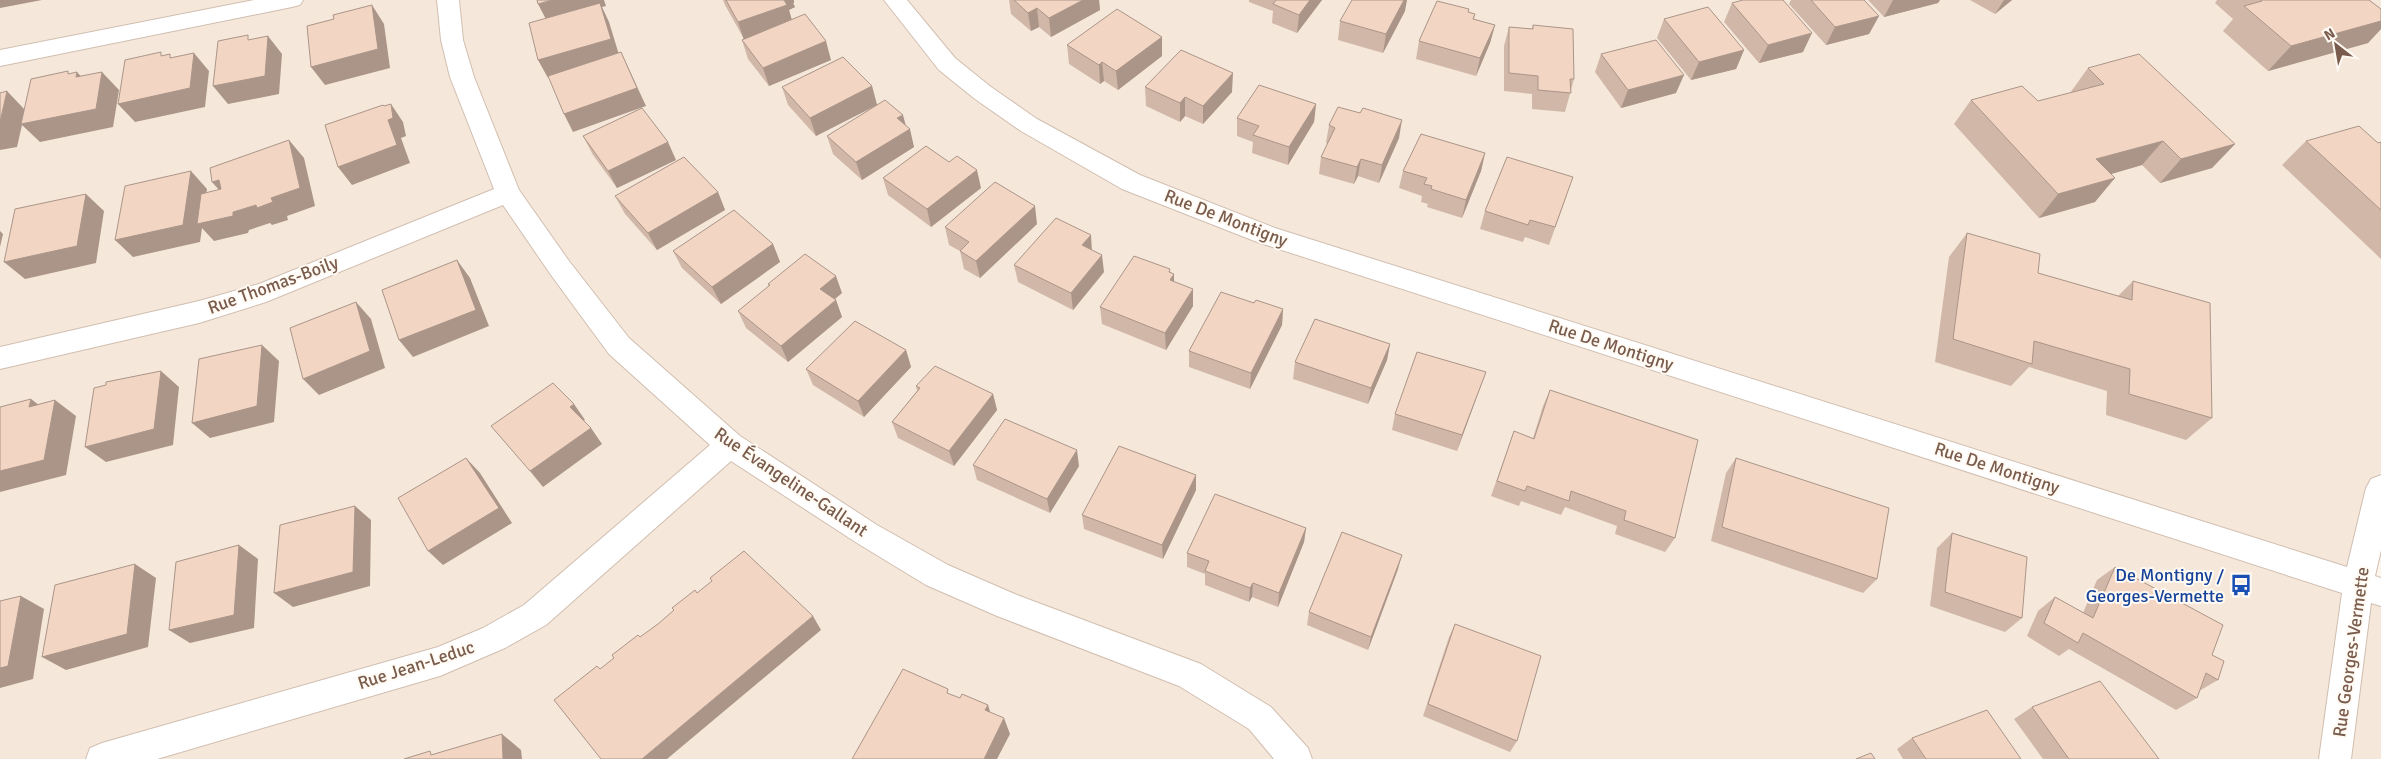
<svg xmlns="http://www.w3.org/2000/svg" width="2381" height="759" font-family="Signika,sans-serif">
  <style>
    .residential { fill: #f5e8da }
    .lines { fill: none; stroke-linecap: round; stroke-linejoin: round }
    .minor-casing { stroke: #d1beb0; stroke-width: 2 }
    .minor { fill: #fff; fill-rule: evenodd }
    .wall { fill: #d1b7a8 }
    .shaded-wall { fill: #aa9588 }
    .building { fill: #f3d5c3; stroke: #aa9588 }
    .labels { text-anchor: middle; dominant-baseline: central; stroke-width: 4; stroke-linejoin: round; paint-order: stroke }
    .street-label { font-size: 18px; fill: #7a5c4d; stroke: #fffaf3 }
    .transit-label { font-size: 18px; fill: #164399; stroke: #fffaf3; text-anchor: end }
  </style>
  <rect width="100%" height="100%" fill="#fdf6ec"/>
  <path class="residential" d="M0,0H2381V488L2358,584L2381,592V759H0Z"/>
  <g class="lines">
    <g class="minor-casing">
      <path id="minor" d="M254,0H303L300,5L292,7L0,66V50Z
        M437,0H459L463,40L474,77L519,190L569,261L629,338L740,436L877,525L948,565L1017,595L1201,664L1271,707L1308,748L1312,759H1274L1249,729L1179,686L997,616L926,585L857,543L731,461L546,625L505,648L440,676L157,759H86L90,748L102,743L438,647L483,628L524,605L710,445L609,354L551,275L503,205L266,302L199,323L0,369V347L199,301L259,284L494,189L450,77L441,40Z
        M884,0H907L955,58L991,87L1037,119L1140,175L1275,228L2347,567L2366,488L2371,479L2381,475V550L2375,576L2381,578V606L2371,603L2351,759H2319L2342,593L1257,242L1122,189L1021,131L975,99L939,70Z"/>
    </g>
    <use href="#minor" class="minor"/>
  </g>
  <path class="wall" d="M723,0H794V3H793L795,7L789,10L792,20L831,60L769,86L748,59L742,40L744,39L725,5Z
    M1009,0H1099L1100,10L1051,37L1039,27L1031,31L1011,14Z
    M1249,0H1322L1297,33L1272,23L1273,11L1249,2Z
    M1791,0H1864L1879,16L1869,34L1826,45L1789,4Z
    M1868,0H1940L1938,3L1884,17Z
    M1970,0H2012L1995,14Z
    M2217,0H2369L2381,9V29L2368,43L2268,71L2223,31L2233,19L2215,3Z
    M1732,3L1803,52L1759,63L1724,22Z
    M1405,11L1383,53L1338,40L1340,21Z
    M1469,12L1475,14L1474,19L1495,25L1490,43L1476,76L1416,59L1419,41Z
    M1664,19L1744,50L1736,69L1691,80L1657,38Z
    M1533,25L1574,79L1565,112L1532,109V94L1504,91V46L1509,27L1532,29Z
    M1162,37V56L1118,90L1104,81L1100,84L1069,64L1067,45Z
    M1601,54L1676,93L1621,108L1595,72Z
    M2088,68L2235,144L2212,168L2160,183L2142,165L2111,174L2095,202L2039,218L1954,124L1971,100L2038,101L2070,93Z
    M872,86L877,105L816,136L788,105L782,87Z
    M1145,87L1232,92L1203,124L1185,116L1180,122L1146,106Z
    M1316,104L1314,122L1288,165L1252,153L1253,142L1237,136V118Z
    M906,125L914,147L862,180L833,154L827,136Z
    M1329,125L1399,138L1379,183L1358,176L1354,184L1319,174L1321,157L1328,144L1326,143Z
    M583,136L676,160L617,188L593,155Z
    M2306,141L2378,143L2381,142V259L2282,165Z
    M1485,153L1481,171L1462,218L1427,207L1428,204L1421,202L1422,196L1399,188L1403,171Z
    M883,178L981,188L931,227L888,195Z
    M718,192L725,210L657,250L625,214L615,196Z
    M1567,195L1549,245L1525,237L1523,242L1480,229L1485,211Z
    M1037,224L980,278L964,269L960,251L949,245L945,227Z
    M1967,233L2038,273L2118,296L2133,281L2212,418L2186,440L2106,415L2107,391L2029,367L2011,386L1935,362L1949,257Z
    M773,244L780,262L721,304L682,268L673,251Z
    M1092,250L1104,272L1073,310L1018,282L1014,265Z
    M1174,282L1193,306L1166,350L1102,324L1100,307Z
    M768,284L842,293L835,299L836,300L842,317L788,362L746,328L738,311L769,287Z
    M1254,303L1283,309L1282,325L1250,389L1189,367V351Z
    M1390,344L1387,360L1368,404L1293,379L1295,362Z
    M906,350L911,367L864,417L813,385L806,369Z
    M1486,372L1457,451L1392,430L1395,414Z
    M916,386L993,394L997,410L954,466L898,438L892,422L917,391Z
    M1550,390L1675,538L1665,552L1615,534L1617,526L1565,507L1561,515L1521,501L1519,506L1491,496L1514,431L1533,438L1543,406Z
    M1736,458L1877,579L1863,593L1711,541L1726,473Z
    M973,465L1079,466L1050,513L977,480Z
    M1196,490L1163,559L1084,529L1082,515Z
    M1306,528L1304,542L1278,607L1252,597L1249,602L1205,585V574L1187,567V553Z
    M1952,533L2022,618L2005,632L1930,606L1937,548Z
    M2115,567L2212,655L2218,680L2199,691L2197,698L2176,710L2069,649L2059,656L2027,636L2038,611L2055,597L2083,613L2097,580Z
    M1398,569L1368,650L1307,625L1309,612Z
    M1455,624L1517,741L1510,752L1423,716L1449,637Z
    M2032,707L2159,759H2043L2014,719Z
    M1912,738L2021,759H1903L1897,749Z"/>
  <path class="shaded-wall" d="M0,0H42L0,8Z
    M552,0H604L606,6L602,7L609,22L620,58L548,78L538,60L548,23L538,4Z
    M782,0H794V3H793L795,7L789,10L793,24L744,40L738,22Z
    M1083,0H1099L1100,10L1051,37L1049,18Z
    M1310,0H1322L1297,33L1299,15Z
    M1404,0H1407L1405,11L1383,53L1386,34Z
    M1893,0H1940L1938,3L1884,17Z
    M2004,0H2012L1995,14Z
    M372,5L384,24L390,68L325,85L311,67Z
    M1037,8L1039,27L1031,31L1028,13Z
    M1879,16L1869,34L1826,45L1835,27Z
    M2381,21V29L2368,43L2268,71L2291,46Z
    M1495,25L1490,43L1476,76L1480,58Z
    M1812,33L1803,52L1759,63L1768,45Z
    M268,36L282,54L279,94L228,104L213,86Z
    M1162,37V56L1118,90L1116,71Z
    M826,41L831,60L769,86L763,68Z
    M1744,50L1736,69L1691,80L1699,62Z
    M621,52L646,106L573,132L564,114Z
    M194,53L209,71L205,107L135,122L118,104Z
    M1102,62L1104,81L1100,84L1099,65Z
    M77,72L94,91L76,77Z
    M102,72L119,90L113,127L40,142L22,125L17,147L0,150V122L7,91L25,110Z
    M1233,73L1232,92L1203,124V106Z
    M1684,75L1676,93L1621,108L1628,90Z
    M872,86L877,105L816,136L810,118Z
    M1185,97V116L1180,122V103Z
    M391,104L403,122L406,136L401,138L410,163L352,185L338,167L383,105L393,118Z
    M1316,104L1314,122L1288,165L1289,147Z
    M903,115L907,130L910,129L914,147L862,180L856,162L897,118Z
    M1402,120L1399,138L1379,183L1382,165Z
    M289,140L304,158L315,206L287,216L288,220L272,225L270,223L249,230L248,233L214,241L202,228L200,242L133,257L115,240L191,171L207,189L202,222L256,205L271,198Z
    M2163,141L2142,165L2077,184L2096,159Z
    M668,142L676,160L617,188L608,171Z
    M2235,144L2212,168L2160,183L2181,159Z
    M1485,153L1481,171L1462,218L1466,200Z
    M1361,159L1358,176L1354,184L1357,167Z
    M977,170L981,188L931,227L927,209Z
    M2115,178L2095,202L2039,218L2058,194Z
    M219,180L228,200L212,182Z
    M718,192L725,210L657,250L648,233Z
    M86,194L104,211L96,263L25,279L4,262Z
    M1035,206L1037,224L980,278L976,261Z
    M0,231L3,234L0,247Z
    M1091,235L1092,252L1082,245Z
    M773,244L780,262L721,304L712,287Z
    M1102,255L1104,272L1073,310L1071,293Z
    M457,260L470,278L489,326L413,357L399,340Z
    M1170,269V279L1174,274V291L1170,297L1169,272Z
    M836,276L842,293L826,306L820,289Z
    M1193,289V306L1166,350L1165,333Z
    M836,300L842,317L788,362L781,346Z
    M356,302L371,319L385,368L319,395L303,379Z
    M1283,309L1282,325L1250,389L1251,373Z
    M1390,344L1387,360L1368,404L1371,388Z
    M262,345L279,361L274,422L210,438L192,423Z
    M906,350L911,367L864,417L858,401Z
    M161,371L179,387L173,445L106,462L85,447Z
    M1486,372L1480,388L1457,451L1462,435Z
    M993,394L997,410L954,466L949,451Z
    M31,399L52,415L29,407Z
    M55,400L76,416L66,475L0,492V471Z
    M574,404L585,420L581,423L570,407Z
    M591,428L602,444L543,487L530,471Z
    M1077,450L1079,466L1050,513L1047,499Z
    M466,458L480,473L512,523L443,565L428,551Z
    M1196,475V490L1163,559L1162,545Z
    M355,506L371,520L370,586L293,607L274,593Z
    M1306,528L1304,542L1278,607L1279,593Z
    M239,545L258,559L254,628L190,643L169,630Z
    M1402,555L1398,569L1368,650L1371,637Z
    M135,564L156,578L148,647L66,670L42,657Z
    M1253,583L1252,597L1249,602L1250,588Z
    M21,596L44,609L33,679L0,688V668Z
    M813,616L821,630L667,759H642Z
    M988,705L993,721L985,710Z
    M1004,718L1010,734L997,759H984Z
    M502,734L521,750L522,759H503Z"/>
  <path class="building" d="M537,0H552L538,4Z
    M726,0H784L787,5L738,22Z
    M1014,0H1083L1049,18L1037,8L1028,13Z
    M1276,0H1310L1299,15L1273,4Z
    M1352,0H1404L1386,34L1340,21Z
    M1743,0H1783L1812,33L1768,45L1732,3Z
    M1811,0H1864L1879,16L1835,27Z
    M2261,0H2369L2381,9V21L2291,46L2244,6L2262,1Z
    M1437,1L1469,9L1468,12L1475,14L1473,19L1495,25L1480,58L1419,41Z
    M600,3L611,39L538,60L529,23Z
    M372,5L378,49L311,67L307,26L334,19L333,15Z
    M1708,7L1744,50L1699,62L1664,19Z
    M1117,9L1162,37L1116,71L1102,62L1099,65L1067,45Z
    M805,14L826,41L763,68L742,40Z
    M1533,25L1573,29L1574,79H1570L1571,93L1538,90V76L1509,73V27L1533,29Z
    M248,35V40L268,36L265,76L213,86L218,41Z
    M1656,40L1684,75L1628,90L1601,54Z
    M1181,50L1233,73L1203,106L1185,97L1180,103L1145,87Z
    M161,52V56L170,54V58L194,53L190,88L118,104L125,60Z
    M621,52L637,88L564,114L548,76Z
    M2139,54L2235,144L2181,159L2163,141L2096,159L2115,178L2058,194L1971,100L2022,86L2038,101L2104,84L2088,68Z
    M843,57L872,86L810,118L782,87Z
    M68,71V74L77,72L76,77L102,72L96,109L21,124L31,79Z
    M1259,85L1316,104L1289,147L1253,135L1259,126L1237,118Z
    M7,91L0,122V93Z
    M885,100L903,115L897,118L910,129L856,162L827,136Z
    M391,104L393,118L388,120L397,145L338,167L325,125L383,105L384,106Z
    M1338,107L1360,113L1363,108L1402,120L1382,165L1361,159L1357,167L1321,157L1335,128L1329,125Z
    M642,108L668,142L608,171L583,136Z
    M2359,126L2378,143L2381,142V210L2306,141Z
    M1421,134L1485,153L1466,200L1431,189L1432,186L1424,184L1427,178L1403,171Z
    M289,140L300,188L271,198L273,202L257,208L256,205L233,212V216L197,224L201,194L221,189L219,180L212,182L210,168Z
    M926,146L949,162L957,156L977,170L927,209L883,178Z
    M684,157L718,192L648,233L615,196Z
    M1507,157L1573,177L1555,227L1530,220L1528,225L1485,211Z
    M191,171L183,225L115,240L125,186Z
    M995,182L1035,206L976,261L960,251L969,242L945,227Z
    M86,194L77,246L4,262L15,209Z
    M734,210L773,244L712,287L673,251Z
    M1056,218L1091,235L1082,245L1102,255L1071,293L1014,265Z
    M1967,233L2040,254L2038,273L2132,300L2133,281L2210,303L2212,418L2129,394L2130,369L2034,341L2032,364L1953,339Z
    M805,254L836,276L820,289L836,300L781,346L738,311L770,285L768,284Z
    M1134,256L1170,269L1169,272L1174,274L1170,280L1193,289L1165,333L1100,307Z
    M457,260L476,310L399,340L382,290Z
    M1221,292L1254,303L1256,300L1283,309L1251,373L1189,351Z
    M356,302L370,351L303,379L290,328Z
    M1315,319L1390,344L1371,388L1295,362Z
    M855,321L906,350L858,401L806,369Z
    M262,345L257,406L192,423L199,359Z
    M1417,352L1486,372L1462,435L1395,414Z
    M935,366L993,394L949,451L892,422L920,388L916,386Z
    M161,371L154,429L85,447L94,388L106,385V382Z
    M553,383L574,404L570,407L591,428L530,471L491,426Z
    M1550,390L1698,440L1675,538L1624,520L1626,511L1571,491L1569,501L1527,486L1525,491L1497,481L1514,431L1534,439Z
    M31,399L29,407L55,400L44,460L0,471V407Z
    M1005,419L1077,450L1047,499L973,465Z
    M1119,446L1196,475L1162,545L1082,515Z
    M466,458L499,508L428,551L398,498Z
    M1736,458L1889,508L1877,579L1722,527Z
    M1215,494L1306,528L1279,593L1253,583L1250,588L1205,571L1209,561L1187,553Z
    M355,506L353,572L274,593L280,525Z
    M1342,532L1402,555L1371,637L1309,612Z
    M1952,533L2027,557L2022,618L1945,592Z
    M239,545L234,615L169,630L176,562Z
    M744,551L813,616L642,759H601L554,700L597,666L600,669L614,658L612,655L638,635L640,637L658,624L674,610L672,608L695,590L697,593L712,581L710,578Z
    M135,564L127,634L42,657L55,585Z
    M2115,567L2223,625L2212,655L2224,661L2218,680L2206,673L2197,698L2083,633L2078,643L2044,623L2055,597L2093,618Z
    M21,596L8,666L0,668V601Z
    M1455,624L1541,656L1517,741L1428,704Z
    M903,669L948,689L947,693L960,698L962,694L988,705L985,710L1004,718L984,759H852Z
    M2100,681L2159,759H2069L2032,707Z
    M1987,710L2021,759H1926L1912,738Z
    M502,734L503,759H404L430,751L431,755Z
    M1871,753L1875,759H1856Z"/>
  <defs>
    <g id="bus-bare" transform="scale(1.725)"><path d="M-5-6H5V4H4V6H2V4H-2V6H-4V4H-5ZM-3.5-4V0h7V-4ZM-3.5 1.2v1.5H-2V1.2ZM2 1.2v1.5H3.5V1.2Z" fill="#1a4fb4" stroke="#fffaf3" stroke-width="2.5" paint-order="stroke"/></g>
  </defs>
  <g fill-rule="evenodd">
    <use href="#bus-bare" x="2241" y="585"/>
  </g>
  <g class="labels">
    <g class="street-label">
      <text transform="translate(1226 218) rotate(21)">Rue De Montigny</text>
      <text transform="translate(273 285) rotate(-20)">Rue Thomas-Boily</text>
      <text transform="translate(1611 345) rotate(18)">Rue De Montigny</text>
      <text transform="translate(1997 468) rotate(18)">Rue De Montigny</text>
      <text transform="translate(791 482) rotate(34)">Rue Évangeline-Gallant</text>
      <text transform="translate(2351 652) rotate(-82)">Rue Georges-Vermette</text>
      <text transform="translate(416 665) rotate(-18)">Rue Jean-Leduc</text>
    </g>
    <g class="transit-label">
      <text x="2224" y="575">De Montigny /<tspan x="2224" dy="21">Georges-Vermette</tspan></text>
    </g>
  </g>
  <g transform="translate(2336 45) rotate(329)" stroke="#fffaf3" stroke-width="4" paint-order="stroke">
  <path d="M0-4L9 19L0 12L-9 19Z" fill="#7a5c4d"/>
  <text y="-8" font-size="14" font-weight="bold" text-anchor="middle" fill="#7a5c4d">N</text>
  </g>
</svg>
